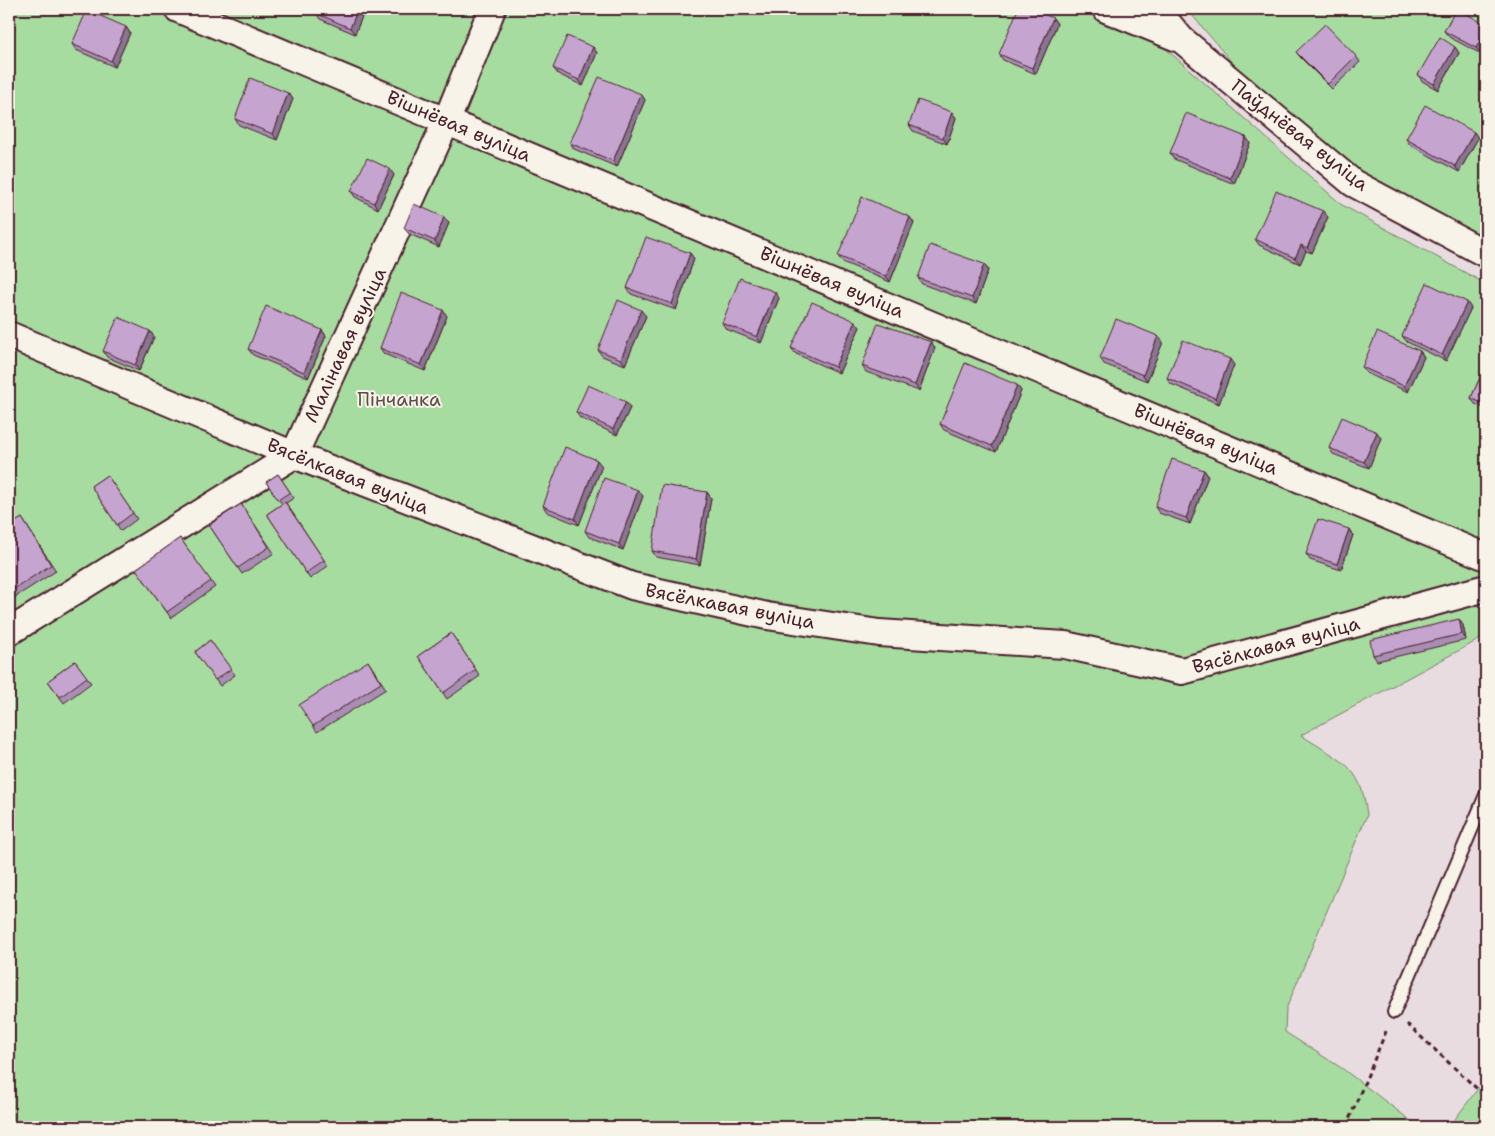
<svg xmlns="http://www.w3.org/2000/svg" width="1495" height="1136" font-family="'Shantell Sans',sans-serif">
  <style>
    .green { fill: #a7dca0; stroke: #787e66 }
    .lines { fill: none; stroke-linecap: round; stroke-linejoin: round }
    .service-casing { stroke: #4a1f2b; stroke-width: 16 }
    .minor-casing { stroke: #4a1f2b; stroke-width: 30 }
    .path { stroke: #4a1f2b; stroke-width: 3; stroke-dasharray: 5 4; stroke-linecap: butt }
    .service { stroke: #f7f3e8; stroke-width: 12 }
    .minor { stroke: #f7f3e8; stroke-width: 26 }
    .wall { fill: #a98eb3; stroke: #4a1f2b }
    .shaded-wall { fill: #8a7492; stroke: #4a1f2b }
    .building { fill: #c5a5d0; stroke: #4a1f2b }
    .labels { text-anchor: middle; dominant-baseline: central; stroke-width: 4; stroke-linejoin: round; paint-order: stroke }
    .street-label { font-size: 19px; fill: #4a1f2b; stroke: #f7f3e8 }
    .park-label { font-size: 19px; fill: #614e48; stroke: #f7f3e8 }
  </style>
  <rect width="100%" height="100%" fill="#e8dce1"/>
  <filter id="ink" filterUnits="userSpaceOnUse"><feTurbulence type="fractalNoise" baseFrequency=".02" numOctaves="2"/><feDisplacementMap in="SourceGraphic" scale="10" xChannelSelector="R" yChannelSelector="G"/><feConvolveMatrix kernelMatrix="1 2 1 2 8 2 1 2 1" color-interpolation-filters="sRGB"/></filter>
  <g filter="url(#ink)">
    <path class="green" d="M9,9H1121L1342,205L1486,284V636L1301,735C1341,762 1361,763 1367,815L1286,1009L1285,1032L1343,1069L1419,1127H9Z
      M1187,9H1486V237L1363,178L1239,71Z
      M1486,1078V1127H1449Z"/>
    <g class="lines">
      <g class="service-casing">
        <path id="service" d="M1394,1012L1486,795"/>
      </g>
      <g class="minor-casing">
        <path id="minor" d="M178,9L1486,557
          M1106,9L1180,39
          M1156,9L1181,39L1353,183L1486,254
          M9,335L294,455L632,586L767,616L879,633L1065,645L1182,671L1486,588
          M9,632L294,455L447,120L492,9"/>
      </g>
      <path class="path" d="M1407,1024L1486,1097
        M1346,1127L1387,1029"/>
      <use href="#service" class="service"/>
      <use href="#minor" class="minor"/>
    </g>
    <path class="wall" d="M365,9L355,34L320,19L316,13Z
      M1456,9L1481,54L1449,37L1444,31Z
      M1053,18L1057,24L1036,74L1003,60L999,54Z
      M126,27L130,33L115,67L76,50L72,44Z
      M593,47L597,53L583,86L558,74L553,68Z
      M1455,47L1459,53L1438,90L1422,81L1418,75Z
      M1296,52L1356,56L1360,62L1332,89L1301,58Z
      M288,93L293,99L277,140L239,125L235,119Z
      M641,94L645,100L617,167L574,149L570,143Z
      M952,112L956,118L947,144L913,131L909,125Z
      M1474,132L1478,138L1459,172L1410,145L1406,139Z
      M1246,137L1250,143L1234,184L1174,159L1170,153Z
      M394,175L378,209L355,197L351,191Z
      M444,217L449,223L439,247L409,234L404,228Z
      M1328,217L1312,253L1306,251L1300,264L1259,245L1255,239Z
      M914,223L890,282L842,262L838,256Z
      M690,253L694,259L676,310L631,294L627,288Z
      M984,264L988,270L976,304L922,284L918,278Z
      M779,298L761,343L726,329L722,323Z
      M1471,308L1446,361L1407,342L1402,336Z
      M447,316L425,371L384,354L380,348Z
      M646,316L625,365L602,356L598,350Z
      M860,327L839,373L796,354L791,348Z
      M322,330L326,336L308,378L253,355L248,349Z
      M150,331L154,337L139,371L107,357L103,351Z
      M931,342L935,348L919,391L866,372L862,366Z
      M1163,342L1147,381L1104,364L1100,358Z
      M1420,351L1424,357L1408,392L1366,373L1362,367Z
      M1486,364V409L1475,404L1471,398Z
      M1234,365L1219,404L1171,384L1167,378Z
      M1017,385L1021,391L996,452L944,430L940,424Z
      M626,402L630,408L617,435L580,418L576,412Z
      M1381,438L1369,468L1333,454L1329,448Z
      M602,466L579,525L547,512L543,506Z
      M1204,470L1208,476L1190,524L1159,513L1155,507Z
      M278,474L294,498L286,503L328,566L310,579L267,514L282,504L266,482Z
      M107,475L137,519L121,531L91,486Z
      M707,492L711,498L700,565L656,557L652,551Z
      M643,496L623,550L589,537L585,531Z
      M241,504L274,553L242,574L209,525Z
      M22,518L56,571L9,601V526Z
      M1349,529L1353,535L1341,570L1310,560L1306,554Z
      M180,538L215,587L171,618L136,569Z
      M1463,625L1466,640L1377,661L1373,655Z
      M451,633L480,676L447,699L418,656Z
      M210,640L235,675L220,686L195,652Z
      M75,661L91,683L64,703L48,681Z
      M368,661L386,689L317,732L313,726Z"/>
    <path class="shaded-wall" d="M358,9H365L355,34L350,28Z
      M1053,18L1057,24L1036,74L1032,68Z
      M126,27L130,33L115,67L111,61Z
      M1486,30V44L1481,54L1476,48Z
      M593,47L597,53L583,86L579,80Z
      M1455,47L1459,53L1438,90L1434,84Z
      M288,93L293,99L277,140L273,134Z
      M641,94L645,100L617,167L613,161Z
      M952,112L956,118L947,144L943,138Z
      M1474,132L1478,138L1459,172L1455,166Z
      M1246,137L1250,143L1234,184L1230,178Z
      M390,169L394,175L378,209L374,203Z
      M1323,211L1328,217L1312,253L1307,248Z
      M444,217L449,223L439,247L435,241Z
      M910,217L914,223L890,282L886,276Z
      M1301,245L1306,251L1300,264L1295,258Z
      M690,253L694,259L676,310L672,304Z
      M984,264L988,270L976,304L972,298Z
      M775,292L779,298L761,343L757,337Z
      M1467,302L1471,308L1446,361L1442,355Z
      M443,310L447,316L425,371L421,365Z
      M641,310L646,316L625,365L621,359Z
      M855,321L860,327L839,373L835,367Z
      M322,330L326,336L308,378L304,372Z
      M150,331L154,337L139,371L135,365Z
      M1158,336L1163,342L1147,381L1143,375Z
      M931,342L935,348L919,391L915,385Z
      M1420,351L1424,357L1408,392L1404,386Z
      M1230,359L1234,365L1219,404L1215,398Z
      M1017,385L1021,391L996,452L992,446Z
      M626,402L630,408L617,435L613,429Z
      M1377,432L1381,438L1369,468L1364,462Z
      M597,460L602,466L579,525L575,519Z
      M1204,470L1208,476L1190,524L1186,518Z
      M638,490L643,496L623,550L619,544Z
      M707,492L711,498L700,565L696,559Z
      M1349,529L1353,535L1341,570L1337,564Z
      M1459,619L1463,625L1466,640L1462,634Z"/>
    <path class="building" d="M318,9H358L350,28L316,13Z
      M1018,9H1032L1053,18L1032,68L999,54Z
      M1456,9H1458L1486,25V30L1476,48L1444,31Z
      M87,10L126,27L111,61L72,44Z
      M1325,24L1356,56L1328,84L1296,52Z
      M567,36L593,47L579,80L553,68Z
      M1440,37L1455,47L1434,84L1418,75Z
      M599,77L641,94L613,161L570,143Z
      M250,78L288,93L273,134L235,119Z
      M918,100L952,112L943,138L909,125Z
      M1425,105L1474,132L1455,166L1406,139Z
      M1186,113L1246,137L1230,178L1170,153Z
      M367,158L390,169L374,203L351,191Z
      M1276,191L1323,211L1307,248L1301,245L1295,258L1255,239Z
      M862,197L910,217L886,276L838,256Z
      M414,204L444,217L435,241L404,228Z
      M646,237L690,253L672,304L627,288Z
      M930,245L984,264L972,298L918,278Z
      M740,278L775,292L757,337L722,323Z
      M1427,283L1467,302L1442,355L1402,336Z
      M401,293L443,310L421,365L380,348Z
      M618,300L641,310L621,359L598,350Z
      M812,302L855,321L835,367L791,348Z
      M266,306L322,330L304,372L248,349Z
      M118,317L150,331L135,365L103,351Z
      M1116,319L1158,336L1143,375L1100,358Z
      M878,323L931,342L915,385L862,366Z
      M1377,332L1420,351L1404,386L1362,367Z
      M1183,340L1230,359L1215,398L1167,378Z
      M965,363L1017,385L992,446L940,424Z
      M1486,364V405L1471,398Z
      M588,385L626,402L613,429L576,412Z
      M1342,417L1377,432L1364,462L1329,448Z
      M565,447L597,460L575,519L543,506Z
      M1172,459L1204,470L1186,518L1155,507Z
      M278,474L290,492L278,500L266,482Z
      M107,475L133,513L117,525L91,486Z
      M604,478L638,490L619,544L585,531Z
      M662,485L707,492L696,559L652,551Z
      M285,502L324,560L306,573L267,514Z
      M241,504L269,547L238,568L209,525Z
      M22,518L51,565L9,592V526Z
      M1318,519L1349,529L1337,564L1306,554Z
      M180,538L211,581L167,612L136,569Z
      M1459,619L1462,634L1373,655L1370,640Z
      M451,633L476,670L443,693L418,656Z
      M210,640L231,669L215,680L195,652Z
      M75,661L87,677L60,697L48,681Z
      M368,661L381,683L313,726L299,705Z"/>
  </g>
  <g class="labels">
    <g class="street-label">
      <text transform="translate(459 126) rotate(23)">Вішнёвая вуліца</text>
      <text transform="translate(1300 135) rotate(38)">Паўднёвая вуліца</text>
      <text transform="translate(832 282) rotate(23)">Вішнёвая вуліца</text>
      <text transform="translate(345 345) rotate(-65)">Малінавая вуліца</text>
      <text transform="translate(1206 439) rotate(23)">Вішнёвая вуліца</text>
      <text transform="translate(348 476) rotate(22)">Вясёлкавая вуліца</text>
      <text transform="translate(730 606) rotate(11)">Вясёлкавая вуліца</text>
      <text transform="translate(1276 645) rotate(-15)">Вясёлкавая вуліца</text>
    </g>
    <g class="park-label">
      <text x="399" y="399">Пінчанка</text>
    </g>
  </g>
  <rect width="1495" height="1136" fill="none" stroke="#f7f3e8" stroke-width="30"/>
  <rect x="15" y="15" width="1465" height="1106" fill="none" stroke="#4a1f2b" stroke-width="2" filter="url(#ink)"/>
</svg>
